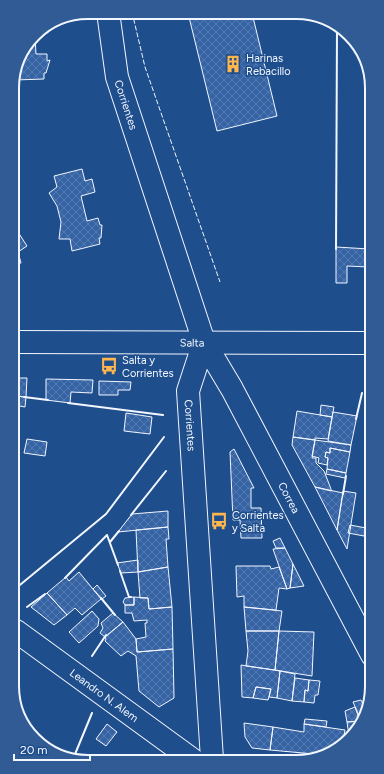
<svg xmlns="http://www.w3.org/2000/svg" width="384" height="774" font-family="Figtree,sans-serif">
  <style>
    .building { fill: url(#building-cross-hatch); stroke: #f2f6ff }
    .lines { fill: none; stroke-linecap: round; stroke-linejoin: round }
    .minor-casing { stroke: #f2f6ff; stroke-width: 24 }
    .secondary-casing { stroke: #f2f6ff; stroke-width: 24 }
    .minor { stroke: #1f4e8c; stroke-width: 22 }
    .secondary { stroke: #1f4e8c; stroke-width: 22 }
    .fence { stroke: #f2f6ff; stroke-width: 1; stroke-dasharray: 5 2; stroke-linecap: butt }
    .wall { stroke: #f2f6ff; stroke-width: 2 }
    .labels { text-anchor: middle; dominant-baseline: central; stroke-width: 3; stroke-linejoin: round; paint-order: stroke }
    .poi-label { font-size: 11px; fill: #f2f6ff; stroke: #1f4e8c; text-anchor: start }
    .street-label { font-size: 11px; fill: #f2f6ff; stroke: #1f4e8c }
    .rim { fill: none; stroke: #f2f6ff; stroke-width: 2 }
  </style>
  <defs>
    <pattern id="building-cross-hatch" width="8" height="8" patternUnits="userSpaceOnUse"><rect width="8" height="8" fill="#3563a3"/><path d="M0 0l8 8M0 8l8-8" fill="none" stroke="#537ab1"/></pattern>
  </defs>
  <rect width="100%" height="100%" fill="#1f4e8c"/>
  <path class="building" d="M188,13H252L277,116L217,131Z
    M35,36L36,54H47V61L50,60L46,73H44V79L15,80V74Z
    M82,169L85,181L92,179L95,192L81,196L87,221L98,218L100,225H102L101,238H99L100,244L72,251L70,239H59L61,222L57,206L49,193L57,187L54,176Z
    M13,200L17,201L15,216L18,232L27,246L18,252L21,263L14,265Z
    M336,247L369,249V267L347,266V283H336Z
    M14,378H27L26,397L14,396Z
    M46,379L93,380L92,393L71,392L70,403L46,400Z
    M99,381L131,382L130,390H118V395H99Z
    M14,396L26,397L25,407L14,405Z
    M321,405L334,407L332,417L320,415Z
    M297,411L332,417L328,439L315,438V440L293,437Z
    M333,412L357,416L351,445L328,441Z
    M126,413L152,417L150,434L124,431Z
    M293,437L315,440L312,458H316V463L324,471L331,489V491L315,487L292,445Z
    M27,439L47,442L45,456L24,453Z
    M315,440L351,445L350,452L330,448V453L326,452L325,457L328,458L327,465L318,463L319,458L312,456Z
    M330,448L350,452L346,473L327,469L328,458L325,457L326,452L330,453Z
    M234,449L254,488H251V508H261L262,538H241L240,520H233L230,452Z
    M327,469L346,473L345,478L326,474Z
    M315,487L343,493L337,530Z
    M343,491L356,493L347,549L337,530Z
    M168,511V527L118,532L132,514Z
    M350,525L366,528L364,536L348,533Z
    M168,527L169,539H166L168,567L138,572L136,530Z
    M280,538L285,548H276L273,541Z
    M285,548L293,564L290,588L287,589L273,549Z
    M138,560V572L121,573L117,563Z
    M293,564L304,586L290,588Z
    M236,566H270L271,569L279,567L287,589L279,588L276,610L244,607V596L237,597Z
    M168,567L172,607L149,609L148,598H140L138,572Z
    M79,572L101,599L82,615L75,608L67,615L47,593L66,577L69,581Z
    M97,585L106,596L102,599L93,589Z
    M47,593L67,615L54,625L31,607Z
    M134,597L148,598L149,609L172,607L173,649L137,652L136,639L146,637L145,623H147V620L134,621L132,613H125V605H134Z
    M134,597V605H125L123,602L125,598Z
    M244,607L282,611L279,631H246Z
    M92,611L99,619L98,626L79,643L69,632Z
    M113,613L123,622L105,637L100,633L103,628L101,623Z
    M123,622L136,639L137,652L173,649L174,698L159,707L139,691L136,656L128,651L121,656L105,641L106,639L105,637Z
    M246,631H279L275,670L246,666L248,651Z
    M279,631L314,632L312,676L275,670Z
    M241,665L280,671L277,698L269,697L271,689L256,687L253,698L242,697Z
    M280,671L295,674L292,701L277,698Z
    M295,678L309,680L308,691L305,690L304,702L292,701Z
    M309,680L320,681L318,695H315L314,703L304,702L305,690L308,691Z
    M256,687L271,689L268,700L253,698Z
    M361,700L365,708L361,720L353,702Z
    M355,707L360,721L347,722L345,711Z
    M305,719L327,721L326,727L304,724Z
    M360,721L357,730L354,731L355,734L349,736L347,722Z
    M244,723L273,727L270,750L252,748L245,737Z
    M107,724L117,732L106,746L96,739Z
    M304,724L345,730L343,741L325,755L270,750L273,727L304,732Z"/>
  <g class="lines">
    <g class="minor-casing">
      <g id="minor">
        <path id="s1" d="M108,12L117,77L204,342L232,389L372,655"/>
        <path id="s2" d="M204,342L188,391L212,759"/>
        <path id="s3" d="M16,631L193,760"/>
      </g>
    </g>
    <g class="secondary-casing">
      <g id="secondary">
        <path id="s4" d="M14,342L370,343"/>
      </g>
    </g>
    <use href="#minor" class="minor"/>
    <use href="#secondary" class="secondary"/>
    <path class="fence" d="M132,12L145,67L220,282"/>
    <path class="wall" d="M336,249L337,27
      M24,397L48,400
      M68,403L163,415
      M356,419L362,393
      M343,494L346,476
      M131,515L166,471
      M110,542L119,531
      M120,571L129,597H131
      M65,578L107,535L118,565
      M15,589L106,514L164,437
      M101,598L115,615
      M27,607L45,594
      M92,656L106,635
      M73,759L92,713"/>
  </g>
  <defs>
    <g id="building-bare" transform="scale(1.38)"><path d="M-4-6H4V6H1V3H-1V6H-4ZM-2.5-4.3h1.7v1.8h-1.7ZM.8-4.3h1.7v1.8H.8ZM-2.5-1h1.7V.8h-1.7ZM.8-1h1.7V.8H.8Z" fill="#ffb74d" stroke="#1f4e8c" stroke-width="2.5" paint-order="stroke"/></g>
    <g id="bus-bare" transform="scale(1.38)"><path d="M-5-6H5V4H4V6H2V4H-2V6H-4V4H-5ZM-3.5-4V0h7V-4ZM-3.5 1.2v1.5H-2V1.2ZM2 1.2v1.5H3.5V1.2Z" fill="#ffb74d" stroke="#1f4e8c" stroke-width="2.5" paint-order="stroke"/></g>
  </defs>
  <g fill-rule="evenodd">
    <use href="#building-bare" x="233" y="64"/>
    <use href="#bus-bare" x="109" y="366"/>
    <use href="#bus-bare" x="219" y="521"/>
  </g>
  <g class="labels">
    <g class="poi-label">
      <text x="246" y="58">Harinas<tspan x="246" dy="13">Rebacillo</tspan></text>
      <text x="122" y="360">Salta y<tspan x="122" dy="13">Corrientes</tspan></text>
      <text x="232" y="515">Corrientes<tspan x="232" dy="13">y Salta</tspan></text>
    </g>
    <g class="street-label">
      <text stroke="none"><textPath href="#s1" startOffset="95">Corrientes</textPath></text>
      <text stroke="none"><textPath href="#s4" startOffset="178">Salta</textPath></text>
      <text stroke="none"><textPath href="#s2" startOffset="86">Corrientes</textPath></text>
      <text stroke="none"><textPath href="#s1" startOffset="522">Correa</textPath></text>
      <text stroke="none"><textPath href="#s3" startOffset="109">Leandro N. Alem</textPath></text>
    </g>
  </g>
  <path d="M0 0H384V774H0ZM88 19H296A69 69 0 0 1 365 88V686A69 69 0 0 1 296 755H88A69 69 0 0 1 19 686V88A69 69 0 0 1 88 19Z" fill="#305b95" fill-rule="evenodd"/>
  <path class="rim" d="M88 19H296A69 69 0 0 1 365 88V686A69 69 0 0 1 296 755H88A69 69 0 0 1 19 686V88A69 69 0 0 1 88 19Z"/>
  <path d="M14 754v6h76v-6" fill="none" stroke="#f2f6ff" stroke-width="2"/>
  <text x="20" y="754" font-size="12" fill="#f2f6ff" stroke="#1f4e8c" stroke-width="3" paint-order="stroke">20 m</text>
</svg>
